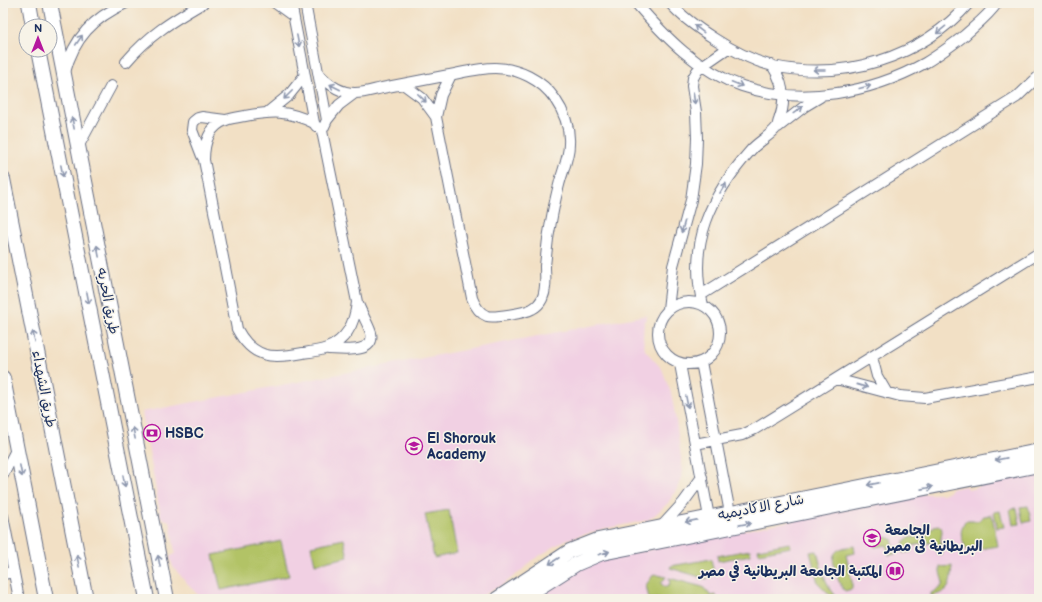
<svg xmlns="http://www.w3.org/2000/svg" width="1042" height="602" font-family="'Balsamiq Sans','Playpen Sans Arabic',sans-serif">
  <style>
    .built { fill: #f1d0e3 }
    .green { fill: #b2c366; stroke: #667962 }
    .lines { fill: none; stroke-linecap: round; stroke-linejoin: round }
    .street-casing { stroke: #666d82; stroke-width: 12 }
    .secondary-casing { stroke: #666d82; stroke-width: 16 }
    .street { stroke: #fff; stroke-width: 10 }
    .secondary { stroke: #fff; stroke-width: 14 }
    .oneway { stroke: #8d97ae }
    .labels { text-anchor: middle; dominant-baseline: central; stroke-width: 3; stroke-linejoin: round; paint-order: stroke }
    .street-label { font-size: 14px; fill: #1b2f5e; stroke: #f7f3e8 }
    .poi-label { font-size: 14px; font-weight: bold; fill: #1b2f5e; stroke: #f7f3e8; text-anchor: start }
  </style>
  <rect width="100%" height="100%" fill="#f7f3e8"/>
  <filter id="ink" filterUnits="userSpaceOnUse"><feTurbulence type="fractalNoise" baseFrequency=".025" numOctaves="2"/><feDisplacementMap in="SourceGraphic" scale="8" xChannelSelector="R" yChannelSelector="G"/><feConvolveMatrix kernelMatrix="1 2 1 2 8 2 1 2 1" color-interpolation-filters="sRGB"/></filter>
  <filter id="wash" filterUnits="userSpaceOnUse"><feTurbulence type="fractalNoise" baseFrequency=".012" numOctaves="4" result="noise"/><feDisplacementMap in="SourceGraphic" scale="16" xChannelSelector="R" yChannelSelector="G"/><feGaussianBlur stdDeviation="0.9" result="paint"/><feColorMatrix in="noise" values="0 0 0 0 0 0 0 0 0 0 0 0 0 0 0 0 0 1.4 0 .05"/><feComposite in="paint" operator="in"/></filter>
  <g filter="url(#wash)">
    <rect width="100%" height="100%" fill="#f2e0c5"/>
    <path class="built" d="M647,315L644,324L643,337L645,350L662,369L671,393L676,420L683,472L677,489L668,503L657,513L648,520L603,529L565,540L531,561L521,571L502,585L476,599H204L196,593L173,567L170,557L175,553L170,521L161,518L142,412Z
      M1039,471V599H530L571,573L602,559L925,494H943L944,493L950,492V489L966,486L967,489H973L978,487L989,480Z"/>
    <path class="green" d="M1028,506L1031,521L1023,523L1020,507Z
      M1017,508L1020,524L1013,525L1010,509Z
      M449,510L457,553L434,558L425,514Z
      M1000,511L1004,527L997,528L994,512Z
      M992,515L998,546L967,551C962,539 958,533 965,521H978L984,516Z
      M938,525L941,527C944,534 939,538 941,544C942,549 944,549 942,554L938,555L935,542L910,546L911,552L903,553C901,534 912,538 925,536L934,526Z
      M882,536L892,539L895,554L889,555L887,545L875,547L873,538Z
      M344,539L348,557L315,564L311,546Z
      M281,541L289,576L221,590L213,555Z
      M790,543L791,547L759,553L758,549Z
      M854,546L855,553L846,555L852,581V589L845,591C839,585 838,578 835,570C830,552 836,548 854,546Z
      M750,550L751,555L718,561L717,556Z
      M817,551C821,567 824,582 835,595L831,596L818,583L810,552Z
      M711,559L714,573L709,576L707,579L670,568L671,566Z
      M952,566C950,584 952,592 931,596V593C951,583 939,582 940,567Z
      M654,574L666,577L661,583L664,587H666L670,585L669,578L703,587L711,596L716,595L717,599H649L646,585Z"/>
  </g>
  <g filter="url(#ink)">
    <g class="lines">
      <g class="street-casing">
        <path id="street" d="M275,3L293,16
          M291,3L314,123L316,126
          M305,3L327,120L322,131L357,302C355,322 347,340 327,348C319,351 310,352 303,353C272,359 253,359 237,329L204,160C204,144 209,126 226,120C232,118 239,117 245,116C273,111 287,110 314,123
          M636,3C665,37 698,71 742,86C801,106 871,93 925,63C939,55 952,45 965,35C976,25 989,15 997,3
          M670,3C682,17 699,29 715,39C732,50 753,61 773,66C844,81 921,58 969,3
          M126,62C149,35 172,21 203,3
          M65,72C74,38 93,18 126,3
          M319,74C328,84 340,93 355,93C364,93 373,90 382,88C403,84 424,80 444,76C461,73 479,68 495,68C518,68 542,80 555,99C564,112 570,128 569,144C569,158 562,172 559,185C554,203 551,221 548,239C547,247 546,257 545,266C545,276 547,289 542,299C540,303 536,307 532,309C525,313 494,318 487,316C479,313 475,306 472,298L436,117L422,98L403,84
          M268,112L289,95L305,75
          M436,117L441,95L451,75
          M327,120L339,105L355,93
          M778,127L805,106L820,97
          M78,147L111,86
          M202,156L192,130L193,122L198,118L202,117L225,120
          M701,295L1017,97L1039,76
          M658 333a31 31 0 1 1 62 0a31 31 0 1 1-62 0Z
          M703,305C687,244 711,195 751,150C758,142 771,135 776,128C778,126 778,122 779,120C787,100 783,82 772,65
          M668,309L673,266L691,200L696,164L697,138L696,112L692,86L693,78L697,71L702,66L728,48
          M328,349C339,349 376,355 371,333C368,324 362,314 358,304
          M872,357L877,376L887,393
          M701,362L730,513
          M680,364L709,517
          M836,379L900,396L925,398L1039,377
          M695,444L742,435L755,429L1039,253
          M3,475L17,448
          M3,516L19,599
          M661,527L683,503L702,477
          M3,574L14,572"/>
      </g>
      <g class="secondary-casing">
        <path id="secondary" d="M29,3L33,26
          M50,3L167,599
          M38,50L147,599
          M3,179L86,599
          M3,378L46,599
          M497,599L570,551L598,540L1039,451
          M521,599L576,564L602,553L1039,465"/>
      </g>
      <use href="#street" class="street"/>
      <use href="#secondary" class="secondary"/>
    </g>
    <defs><path id="oneway-shaft" d="M-6 0H5M1.5-3L5.5 0L1.5 3" fill="none" stroke-width="1.6" stroke-linecap="round" stroke-linejoin="round"/></defs>
    <g class="oneway">
      <use href="#oneway-shaft" transform="translate(699 29) rotate(-143)"/>
      <use href="#oneway-shaft" transform="translate(941 30) rotate(141)"/>
      <use href="#oneway-shaft" transform="translate(79 40) rotate(-56)"/>
      <use href="#oneway-shaft" transform="translate(298 41) rotate(79)"/>
      <use href="#oneway-shaft" transform="translate(819 70) rotate(-180)"/>
      <use href="#oneway-shaft" transform="translate(737 84) rotate(22)"/>
      <use href="#oneway-shaft" transform="translate(335 87) rotate(-153)"/>
      <use href="#oneway-shaft" transform="translate(865 87) rotate(-14)"/>
      <use href="#oneway-shaft" transform="translate(288 95) rotate(135)"/>
      <use href="#oneway-shaft" transform="translate(422 98) rotate(45)"/>
      <use href="#oneway-shaft" transform="translate(694 98) rotate(82)"/>
      <use href="#oneway-shaft" transform="translate(798 110) rotate(-36)"/>
      <use href="#oneway-shaft" transform="translate(73 123) rotate(-101)"/>
      <use href="#oneway-shaft" transform="translate(62 171) rotate(79)"/>
      <use href="#oneway-shaft" transform="translate(723 188) rotate(-59)"/>
      <use href="#oneway-shaft" transform="translate(683 227) rotate(106)"/>
      <use href="#oneway-shaft" transform="translate(98 251) rotate(-101)"/>
      <use href="#oneway-shaft" transform="translate(88 298) rotate(79)"/>
      <use href="#oneway-shaft" transform="translate(34 337) rotate(-101)"/>
      <use href="#oneway-shaft" transform="translate(862 386) rotate(16)"/>
      <use href="#oneway-shaft" transform="translate(687 402) rotate(79)"/>
      <use href="#oneway-shaft" transform="translate(134 433) rotate(-101)"/>
      <use href="#oneway-shaft" transform="translate(1001 459) rotate(169)"/>
      <use href="#oneway-shaft" transform="translate(21 471) rotate(79)"/>
      <use href="#oneway-shaft" transform="translate(124 481) rotate(79)"/>
      <use href="#oneway-shaft" transform="translate(873 484) rotate(169)"/>
      <use href="#oneway-shaft" transform="translate(927 488) rotate(-11)"/>
      <use href="#oneway-shaft" transform="translate(691 521) rotate(169)"/>
      <use href="#oneway-shaft" transform="translate(745 524) rotate(-11)"/>
      <use href="#oneway-shaft" transform="translate(604 553) rotate(-16)"/>
      <use href="#oneway-shaft" transform="translate(78 561) rotate(-101)"/>
      <use href="#oneway-shaft" transform="translate(159 561) rotate(-101)"/>
      <use href="#oneway-shaft" transform="translate(554 561) rotate(147)"/>
    </g>
  </g>
  <defs>
    <g id="bank-ring" transform="scale(0.9)"><circle r="9.5" fill="#f7f3e8" stroke="#b5179e" stroke-width="1.5"/><path d="M-6-4H6V4H-6ZM0-2.3a2.3 2.3 0 1 0 0 4.6a2.3 2.3 0 1 0 0-4.6Z" fill="#b5179e"/></g>
    <g id="university-ring" transform="scale(0.9)"><circle r="9.5" fill="#f7f3e8" stroke="#b5179e" stroke-width="1.5"/><path d="M0-5L7-2L0 1L-7-2ZM-4 1L0 2.5L4 1V4Q0 6-4 4Z" fill="#b5179e"/></g>
    <g id="library-ring" transform="scale(0.9)"><circle r="9.5" fill="#f7f3e8" stroke="#b5179e" stroke-width="1.5"/><path d="M-6-4Q-3-5.5-.7-3.5V5Q-3 3-6 4ZM6-4Q3-5.5 .7-3.5V5Q3 3 6 4Z" fill="#b5179e"/></g>
  </defs>
  <g fill-rule="evenodd">
    <use href="#bank-ring" x="152" y="433"/>
    <use href="#university-ring" x="414" y="446"/>
    <use href="#university-ring" x="872" y="538"/>
    <use href="#library-ring" x="895" y="571"/>
  </g>
  <g class="labels">
    <g class="street-label">
      <text transform="translate(108 301) rotate(79)">طريق الحريه</text>
      <text transform="translate(44 389) rotate(79)">طريق الشهداء</text>
      <text transform="translate(761 507) rotate(-11)">شارع الاكاديميه</text>
    </g>
    <g class="poi-label">
      <text x="165" y="433">HSBC</text>
      <text x="427" y="438">El Shorouk<tspan x="427" dy="16">Academy</tspan></text>
      <text x="885" y="530">الجامعة<tspan x="885" dy="16">البريطانية فى مصر</tspan></text>
      <text x="882" y="571" text-anchor="end">المكتبة الجامعة البريطانية في مصر</text>
    </g>
  </g>
  <rect width="1042" height="602" fill="none" stroke="#f7f3e8" stroke-width="16"/>
  <g transform="translate(38 38)"><circle r="19" fill="#f7f3e8" stroke="#9fa5b1"/>
  <path d="M0-3L7 15L0 10L-7 15Z" fill="#b5179e"/>
  <text y="-6" font-size="11" font-weight="bold" text-anchor="middle" fill="#1b2f5e">N</text>
  </g>
</svg>
